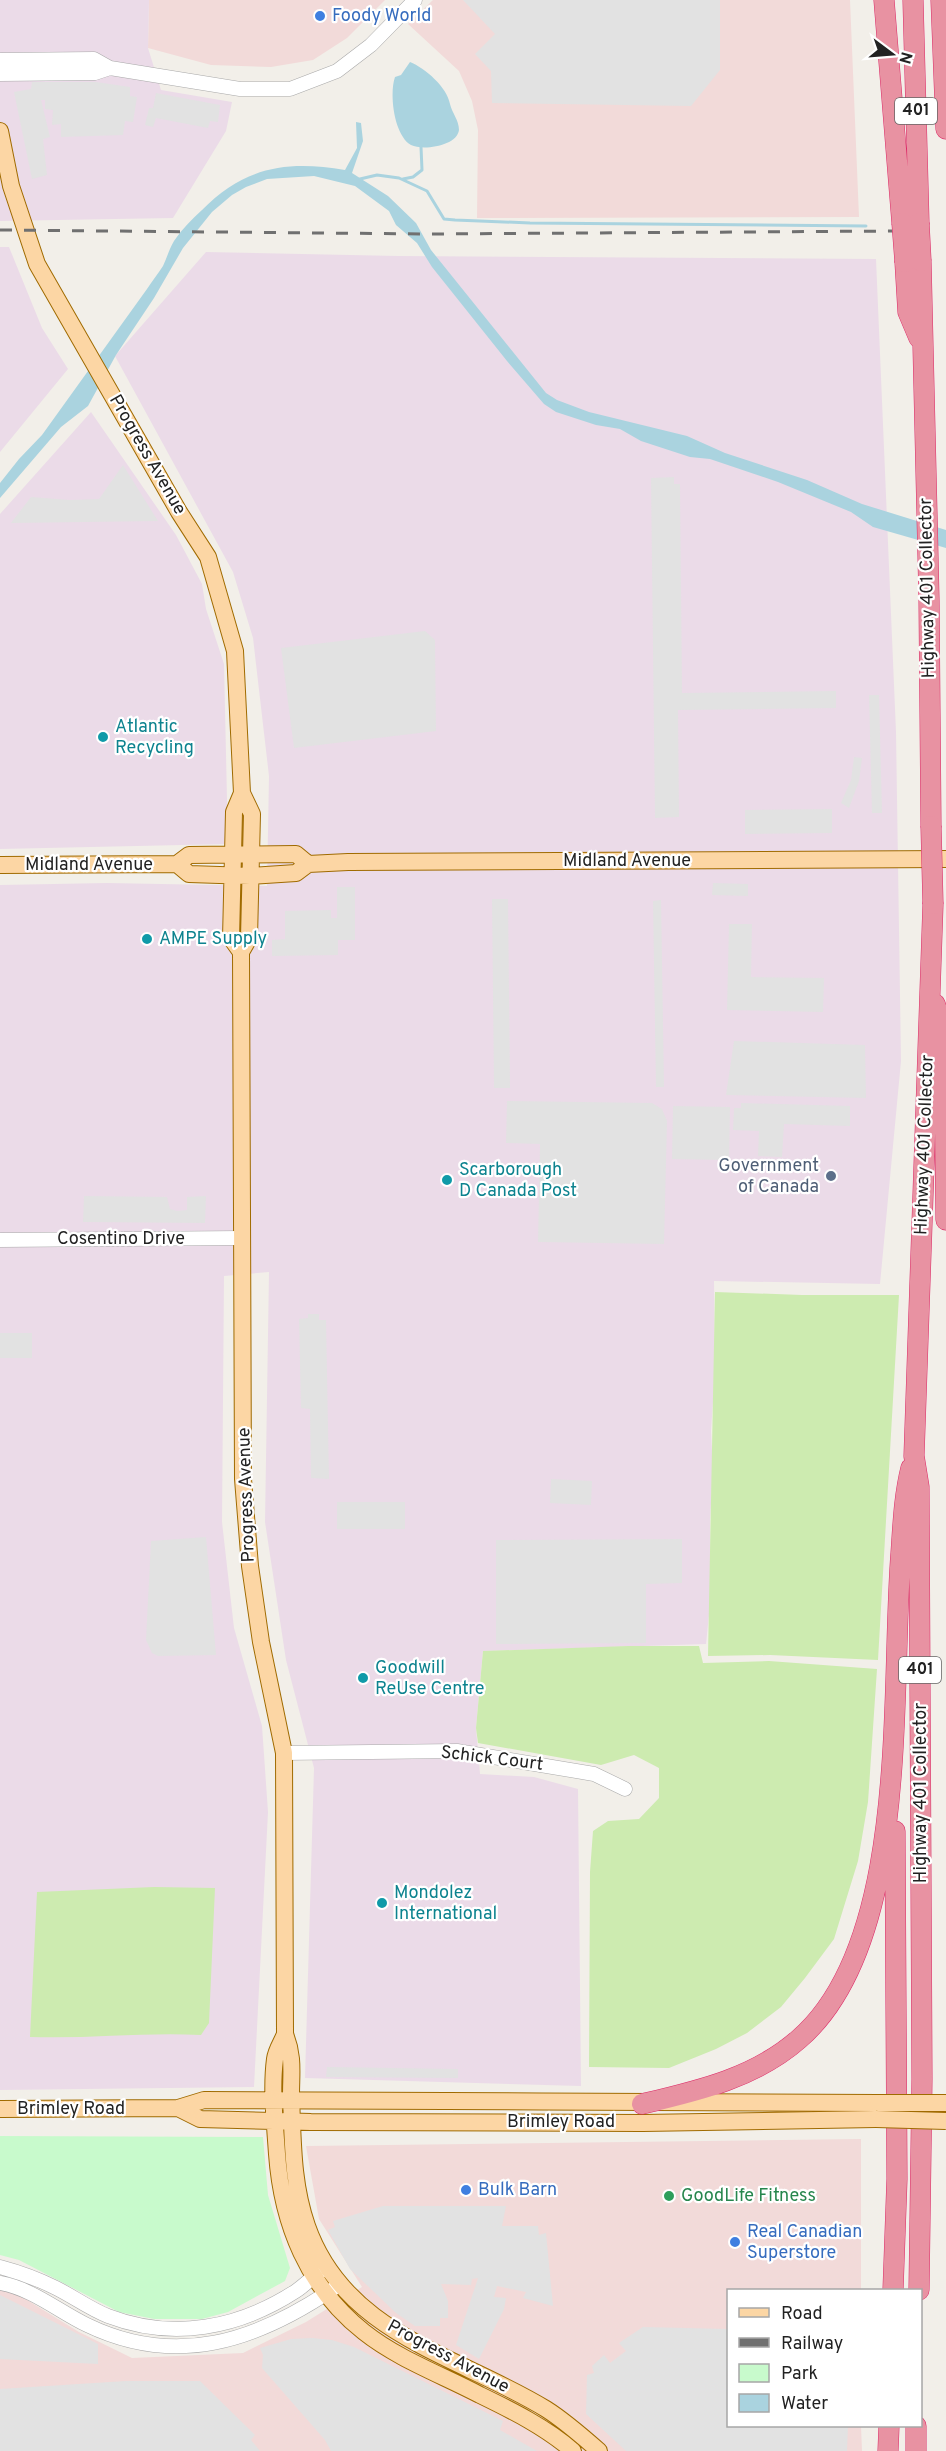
<svg xmlns="http://www.w3.org/2000/svg" width="946" height="2451" font-family="Overpass,sans-serif">
  <style>
    .commercial { fill: #f2dad9 }
    .industrial { fill: #ebdbe8 }
    .grass { fill: #cdebb0 }
    .park { fill: #c8facc }
    .parking { fill: #e2e2e2 }
    .water { fill: #aad3df }
    .lines { fill: none; stroke-linecap: round; stroke-linejoin: round }
    .stream { stroke: #aad3df; stroke-width: 3 }
    .minor-casing { stroke: #a9a9a9; stroke-width: 15 }
    .major-casing { stroke: #a06b00; stroke-width: 18 }
    .highway-casing { stroke: #dc2a67; stroke-width: 21 }
    .minor { stroke: #fff; stroke-width: 14 }
    .major { stroke: #fcd6a4; stroke-width: 16 }
    .highway { stroke: #e892a2; stroke-width: 20 }
    .rail { stroke: #707070; stroke-width: 3; stroke-dasharray: 12 12; stroke-linecap: butt }
    .major-bridge-casing { stroke: #a06b00; stroke-width: 18; stroke-linecap: butt }
    .highway-bridge-casing { stroke: #dc2a67; stroke-width: 21; stroke-linecap: butt }
    .major-bridge { stroke: #fcd6a4; stroke-width: 16 }
    .highway-bridge { stroke: #e892a2; stroke-width: 20 }
    .shop-dot { fill: #3f7fe0; stroke: #fff; stroke-width: 2 }
    .culture-dot { fill: #0f9aa8; stroke: #fff; stroke-width: 2 }
    .service-dot { fill: #5c6f8a; stroke: #fff; stroke-width: 2 }
    .leisure-dot { fill: #2e9e5b; stroke: #fff; stroke-width: 2 }
    .labels { text-anchor: middle; dominant-baseline: central; stroke-width: 4.5; stroke-linejoin: round; paint-order: stroke }
    .shield { fill: #fff; stroke: #646464; stroke-width: 1.5 }
    .shield-label { font-size: 16px; font-weight: bold; fill: #222 }
    .shop-label { font-size: 18px; fill: #366cbe; stroke: #fff; text-anchor: start }
    .street-label { font-size: 18px; fill: #222; stroke: #fff }
    .culture-label { font-size: 18px; fill: #0d838f; stroke: #fff; text-anchor: start }
    .service-label { font-size: 18px; fill: #4e5e75; stroke: #fff; text-anchor: end }
    .leisure-label { font-size: 18px; fill: #27864d; stroke: #fff; text-anchor: start }
  </style>
  <rect width="100%" height="100%" fill="#f2efe9"/>
  <path class="commercial" d="M149,0H385L347,38L313,60L271,67L211,65L148,48Z
    M433,0H850L859,217L477,218L478,130L472,101L459,71L408,24Z
    M861,2139V2290H728V2426H861L862,2451H0V2289L19,2295L79,2332L132,2358L243,2353L306,2322L362,2287L319,2219L306,2146Z"/>
  <path class="industrial" d="M0,0H149L148,48L161,90L232,102L226,131L173,218L0,221Z
    M0,247H9L42,328L68,369L0,452Z
    M206,252L398,256L876,259L896,732L901,1061L880,1284L714,1281L715,1373L711,1431L713,1472L710,1519V1605L706,1644L483,1651L476,1728L480,1774L534,1777L578,1789L581,2086L305,2078L314,1768L286,1660L265,1522L269,1272L224,1276L222,1522L234,1628L262,1726L268,1812L254,2087L0,2090V885L107,883L267,886L269,776L253,638L233,572L115,356Z
    M91,412L176,535L202,584L206,609L224,664L228,844L0,849V514Z"/>
  <path class="grass" d="M715,1292L802,1295H899L878,1660L770,1655L708,1656Z
    M628,1646H699L703,1663L769,1661L877,1669L868,1802L858,1861L834,1939L805,1978L781,2007L747,2033L716,2049L669,2068L589,2067L590,1872L593,1831L608,1821L639,1819L659,1798V1768L634,1755L601,1765L478,1743L476,1728L483,1651Z
    M154,1887L215,1888L209,2023L201,2035C144,2032 87,2039 30,2037L37,1892Z"/>
  <path class="park" d="M0,2136L263,2137L268,2195L290,2268L285,2281L228,2312L202,2319H154L119,2312L19,2260L0,2255Z"/>
  <path class="parking" d="M463,0H720V70L691,106L492,103L491,71L475,54L495,34Z
    M32,82H96L130,87V96L137,97L133,122L125,121L123,135L61,137V124L52,125L53,110L45,109V100H41L50,137L43,139L47,175L32,179L14,92L31,89Z
    M156,93L220,105L218,122L210,121L208,128L156,118L153,127L145,125L149,108H153Z
    M123,465L158,521L11,523L31,497L70,500L99,499Z
    M674,477V484H680L682,693L836,691V708L678,710L679,817L655,818L651,478Z
    M425,631L435,640L436,731L294,748L281,648Z
    M869,695H879L882,813H872Z
    M854,757L862,758L859,781L849,808L841,803L851,780Z
    M832,809V833L745,834V810Z
    M713,883L748,884V896L712,895Z
    M337,887H355V940H338V955L272,956V940L285,939V911L331,910V918H337Z
    M492,899H508L510,1088H494Z
    M661,900L664,1087H656L653,901Z
    M729,924H752L751,977L824,978L823,1012L727,1010Z
    M734,1041L865,1045L866,1098L726,1095Z
    M507,1101L652,1103L662,1109L667,1121L664,1244L538,1242L540,1144L506,1143Z
    M741,1103L850,1106V1126L784,1124L782,1157L758,1156L759,1131L733,1130L734,1108H741Z
    M673,1106L730,1107L729,1160L672,1159Z
    M84,1196L167,1197L170,1209L177,1211L187,1210V1197L206,1196L205,1223L83,1222Z
    M308,1314H319V1320H326L329,1479L311,1478L310,1409L301,1408L299,1319L308,1318Z
    M0,1333H32V1358H0Z
    M551,1479L592,1481L591,1505L550,1503Z
    M337,1502H405V1529H337Z
    M206,1537L216,1655L158,1656L152,1653L146,1640L151,1541Z
    M682,1539V1583L646,1584V1643L496,1644V1540Z
    M327,2067L458,2069V2078L326,2077Z
    M383,2206H506L502,2226H538L539,2235L546,2233L553,2306L523,2298L526,2292L497,2286L494,2297L506,2298L504,2309L479,2359L456,2345L478,2278L472,2279L471,2285L441,2284L448,2301V2318H440V2326H415L396,2313L350,2269L328,2230L335,2227L333,2221Z
    M0,2295L98,2344V2364L0,2359Z
    M643,2327L728,2329V2426H848L847,2451H626L586,2414L587,2375L594,2373L592,2366L604,2355L610,2363L626,2351L619,2343Z
    M312,2338L332,2340L354,2347L503,2421L500,2430L537,2451H331L325,2440L262,2368L263,2355L260,2348L291,2339Z
    M126,2381H200L255,2435L251,2440L260,2451H0V2389Z"/>
  <path class="water" d="M410,62C425,68 447,87 450,104C452,113 459,120 459,130C457,146 423,151 411,145C394,135 389,94 395,77L401,75Z
    M356,122L361,123L363,141L352,173L388,196L416,223L431,250L546,393L557,400L589,412L687,436L725,453L807,480L862,504L946,530V548L873,527L851,512L778,482L710,459L690,457L641,441L620,429L596,425L556,412L544,404L507,361L432,267L417,243L396,225L389,211L355,186L314,176L267,179L246,187L232,195L212,212L183,248L154,298L116,355L88,406L61,427L0,498V483L19,459L42,435L147,289C152,281 158,274 163,266C167,258 169,249 174,241C182,229 192,219 202,210C244,167 287,160 345,170L357,148Z"/>
  <g class="lines">
    <path class="stream" d="M360,179L377,175L399,178L427,191L444,219L455,220L530,223L866,226
      M403,179L413,177L422,170L421,147"/>
    <g class="minor-casing">
      <path id="minor" d="M0,60L94,59L110,68L240,89H290L337,71L371,45L415,0
        M0,74L95,73L110,68
        M0,1240L242,1238
        M284,1753L457,1751L594,1774L625,1789
        M0,2267C19,2272 38,2279 56,2288C74,2297 90,2309 108,2316C173,2341 239,2328 296,2291C305,2285 312,2277 321,2271
        M0,2283C33,2289 58,2311 87,2325C176,2368 256,2341 333,2289"/>
    </g>
    <g class="major-casing">
      <path id="major" d="M0,131L11,186L37,264L179,512L208,557L235,651L242,793L252,814L249,938L241,952L243,1479L250,1566L261,1642L284,1753L285,2034C294,2057 291,2072 291,2096C293,2141 292,2183 307,2226C345,2335 458,2355 546,2409C565,2421 582,2436 599,2451
        M177,864L189,874L250,876L296,873L308,864L348,862L946,859
        M0,865L177,864L189,855L296,854L308,864
        M241,952L231,938L234,812L242,793
        M285,2034C282,2042 276,2050 275,2059C271,2090 275,2123 277,2154C282,2224 308,2288 364,2332C398,2359 442,2375 480,2395C513,2411 545,2427 573,2451
        M178,2108L200,2119L311,2122L643,2123L876,2119
        M0,2109L178,2108L204,2100C429,2100 653,2103 878,2103"/>
    </g>
    <g class="highway-casing">
      <path id="highway" d="M884,0L902,223
        M913,0L919,223
        M941,0L946,129
        M921,261L929,599L931,826
        M905,262L908,312L919,338
        M935,1004L944,1030L946,1220
        M642,2104C697,2091 755,2078 799,2039C911,1942 890,1690 901,1553C903,1524 904,1496 911,1468
        M893,2290L897,2179L895,1831
        M919,2290L922,2079L919,1487L914,1456L933,904
        M888,2451L889,2426
        M916,2451V2426"/>
    </g>
    <use href="#minor" class="minor"/>
    <use href="#major" class="major"/>
    <use href="#highway" class="highway"/>
    <path class="rail" d="M0,230L430,234L897,231"/>
    <g class="major-bridge-casing">
      <path id="major-bridge" d="M878,2103H946
        M876,2119L946,2121"/>
    </g>
    <g class="highway-bridge-casing">
      <path id="highway-bridge" d="M902,223L905,262
        M919,223L921,261
        M931,826L933,904"/>
    </g>
    <use href="#major-bridge" class="major-bridge"/>
    <use href="#highway-bridge" class="highway-bridge"/>
  </g>
  <g class="shop-dot">
    <circle cx="320" cy="16" r="6"/>
    <circle cx="466" cy="2190" r="6"/>
    <circle cx="735" cy="2242" r="6"/>
  </g>
  <g class="culture-dot">
    <circle cx="103" cy="737" r="6"/>
    <circle cx="147" cy="939" r="6"/>
    <circle cx="447" cy="1180" r="6"/>
    <circle cx="363" cy="1678" r="6"/>
    <circle cx="382" cy="1903" r="6"/>
  </g>
  <circle class="service-dot" cx="831" cy="1176" r="6"/>
  <circle class="leisure-dot" cx="669" cy="2196" r="6"/>
  <g class="labels">
    <g class="shield">
      <rect x="895" y="98" width="42" height="26" rx="4.5"/>
      <rect x="899" y="1657" width="42" height="26" rx="4.5"/>
    </g>
    <g class="shield-label">
      <text x="916" y="111">401</text>
      <text x="920" y="1670">401</text>
    </g>
    <g class="shop-label">
      <text x="332" y="16">Foody World</text>
      <text x="478" y="2190">Bulk Barn</text>
      <text x="747" y="2232">Real Canadian<tspan x="747" dy="21">Superstore</tspan></text>
    </g>
    <g class="street-label">
      <text transform="translate(147 455) rotate(60)">Progress Avenue</text>
      <text transform="translate(928 588) rotate(-91)">Highway 401 Collector</text>
      <text x="627" y="861">Midland Avenue</text>
      <text x="89" y="865">Midland Avenue</text>
      <text transform="translate(925 1145) rotate(-88)">Highway 401 Collector</text>
      <text x="121" y="1239">Cosentino Drive</text>
      <text transform="translate(247 1495) rotate(-92)">Progress Avenue</text>
      <text transform="translate(492 1759) rotate(7)">Schick Court</text>
      <text transform="translate(921 1793) rotate(-90)">Highway 401 Collector</text>
      <text x="71" y="2109">Brimley Road</text>
      <text x="561" y="2122">Brimley Road</text>
      <text transform="translate(448 2357) rotate(28)">Progress Avenue</text>
    </g>
    <g class="culture-label">
      <text x="115" y="727">Atlantic<tspan x="115" dy="21">Recycling</tspan></text>
      <text x="159" y="939">AMPE Supply</text>
      <text x="459" y="1170">Scarborough<tspan x="459" dy="21">D Canada Post</tspan></text>
      <text x="375" y="1668">Goodwill<tspan x="375" dy="21">ReUse Centre</tspan></text>
      <text x="394" y="1893">Mondolez<tspan x="394" dy="21">International</tspan></text>
    </g>
    <g class="service-label">
      <text x="819" y="1166">Government<tspan x="819" dy="21">of Canada</tspan></text>
    </g>
    <g class="leisure-label">
      <text x="681" y="2196">GoodLife Fitness</text>
    </g>
  </g>
  <rect x="727" y="2289" width="195" height="138" fill="#ffffff" stroke="#a7a7a7" stroke-width="1.5"/>
  <rect x="739" y="2308" width="30" height="9" fill="#fcd6a4" stroke="#a7a7a7" stroke-width="1.5"/>
  <text x="781" y="2319" font-size="18" fill="#222222">Road</text>
  <rect x="739" y="2338" width="30" height="9" fill="#707070" stroke="#a7a7a7" stroke-width="1.5"/>
  <text x="781" y="2349" font-size="18" fill="#222222">Railway</text>
  <rect x="739" y="2364" width="30" height="18" fill="#c8facc" stroke="#a7a7a7" stroke-width="1.5"/>
  <text x="781" y="2379" font-size="18" fill="#222222">Park</text>
  <rect x="739" y="2394" width="30" height="18" fill="#aad3df" stroke="#a7a7a7" stroke-width="1.5"/>
  <text x="781" y="2409" font-size="18" fill="#222222">Water</text>
  <g transform="translate(892 54) rotate(106)" stroke="#ffffff" stroke-width="4.5" paint-order="stroke">
  <path d="M0-4.5L10 22L0 15L-10 22Z" fill="#222222"/>
  <text y="-9" font-size="16" font-weight="bold" text-anchor="middle" fill="#222222">N</text>
  </g>
</svg>
